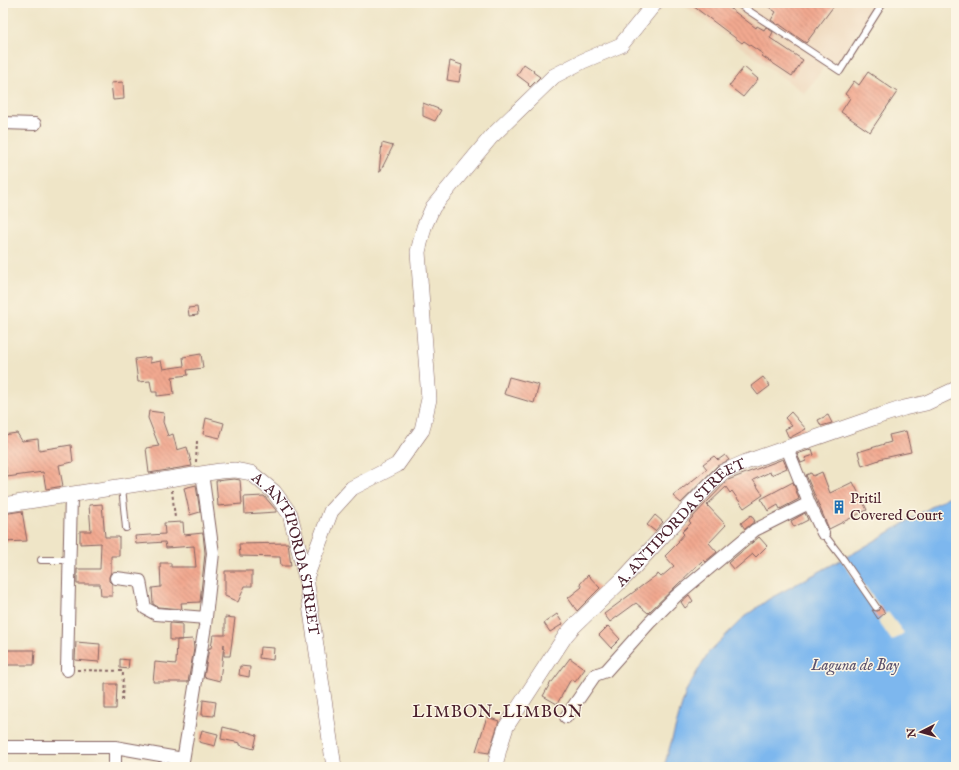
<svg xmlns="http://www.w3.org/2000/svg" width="959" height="770" font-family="'IM FELL English',serif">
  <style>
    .built { fill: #eed7bb }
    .water { fill: #7db7ee; stroke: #646b8c }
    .pier { fill: #efe5c7 }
    .building { fill: url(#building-back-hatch) }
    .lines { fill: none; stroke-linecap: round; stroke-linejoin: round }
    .service-casing { stroke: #846462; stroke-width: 8 }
    .minor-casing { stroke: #846462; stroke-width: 14 }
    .tertiary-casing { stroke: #846462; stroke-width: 16 }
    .path { stroke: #846462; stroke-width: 2; stroke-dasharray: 3 3; stroke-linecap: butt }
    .service { stroke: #fff; stroke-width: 6 }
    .minor { stroke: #fff; stroke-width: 12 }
    .tertiary { stroke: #fff; stroke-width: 15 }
    .labels { text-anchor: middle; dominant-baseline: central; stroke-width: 3; stroke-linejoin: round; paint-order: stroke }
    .poi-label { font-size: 15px; fill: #4a1f2b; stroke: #fcf5e5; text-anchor: start }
    .street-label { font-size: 15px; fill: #4a1f2b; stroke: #fcf5e5 }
    .water-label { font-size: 16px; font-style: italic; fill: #5c546f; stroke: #fcf5e5 }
    .quarter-label { font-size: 17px; letter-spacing: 1px; fill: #4a1f2b; stroke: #fcf5e5 }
  </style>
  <defs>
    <pattern id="building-back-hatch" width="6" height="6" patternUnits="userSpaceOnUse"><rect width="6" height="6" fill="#f2a990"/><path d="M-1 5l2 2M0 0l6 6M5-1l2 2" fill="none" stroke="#c68976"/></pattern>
  </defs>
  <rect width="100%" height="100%" fill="#fcf5e5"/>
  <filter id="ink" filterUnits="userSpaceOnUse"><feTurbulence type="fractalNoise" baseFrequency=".025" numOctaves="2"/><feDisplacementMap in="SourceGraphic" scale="8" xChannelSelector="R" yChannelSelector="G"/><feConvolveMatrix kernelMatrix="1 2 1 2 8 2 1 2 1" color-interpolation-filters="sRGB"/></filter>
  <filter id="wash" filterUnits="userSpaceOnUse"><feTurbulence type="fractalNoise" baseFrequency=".012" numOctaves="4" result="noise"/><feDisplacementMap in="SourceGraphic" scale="16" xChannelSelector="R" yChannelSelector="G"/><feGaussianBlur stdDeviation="0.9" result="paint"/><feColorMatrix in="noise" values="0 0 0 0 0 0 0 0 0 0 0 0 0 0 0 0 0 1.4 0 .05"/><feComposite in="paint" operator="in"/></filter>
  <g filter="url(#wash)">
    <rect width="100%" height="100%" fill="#efe5c7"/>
    <path class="built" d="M681,3H876L837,64L828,61L805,94Z"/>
    <path class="water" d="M956,492V767H664L686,691L708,653L744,617L769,599L861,549Z"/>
    <path class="pier" d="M844,556L885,614L888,612L904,633L892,641L878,621L881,618L840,558Z"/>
    <g id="blocks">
      <path class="building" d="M689,3H723L756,28L757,26L764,30L766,27L773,32L770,38L803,60L792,76L762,56L763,54L744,41L742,43Z
        M763,3H836L806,43L779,24L778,25L771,20L776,12Z
        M450,61L462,65L459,82L447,80Z
        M524,64L534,71L533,72L540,77L530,87L528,85L529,84L517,75Z
        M744,67L758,79L743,97L729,86Z
        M868,72L897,92L870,132L841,112L850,98L845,94L854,81L859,85Z
        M123,82L124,99L113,100L111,83Z
        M423,103L441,110L435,121L423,116Z
        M382,143L393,146L380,172H379Z
        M197,307L198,315L189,316L188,308Z
        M201,354L203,368L187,370L188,375L172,377L174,394L157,396V392H152L150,381L138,382L135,359L150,357V363L161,361L163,369L184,366L183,357Z
        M509,377L539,385L534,403L504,394Z
        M763,377L770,386L758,395L751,386Z
        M149,411L164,413L163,422L168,436L173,434L177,450L187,447L192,466L149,473L146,448L159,446L148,418Z
        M791,412L806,429L789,438L785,429L792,426L785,418Z
        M828,415L832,423L821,426L818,420Z
        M206,418L224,423L220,438L203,434Z
        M906,431L911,452L879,459V460L862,466L858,452L891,442L889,435Z
        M17,433L22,441L38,439L39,450L71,445L73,462L59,465L63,486L46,489L43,472L7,477L3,446V435Z
        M812,449L814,455L805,458L806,461L801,463L797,454Z
        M725,455L729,460L717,466L681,503L673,496L707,469L703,464L714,456L718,460Z
        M783,459L787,468L771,475L770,472L753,480L763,495L744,508L732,491L730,493L726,487L707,505L726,525L709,543L717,552L705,562L703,560L648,613L636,603L610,622L604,614L658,574L661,577L674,566L665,556L679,542L678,541L684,534L682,532L691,523L689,521L728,480Z
        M822,472L830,493L853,482L867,510L829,529L806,475L811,473L813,476Z
        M234,479L240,480L242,504L218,506L216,481Z
        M793,482L799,499L780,509L778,505L768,511L761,499Z
        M196,485L200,512L190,515L184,488Z
        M264,496L276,510V512L245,514L244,497Z
        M102,504L105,537H119V556H111V572L109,577V581L112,584V596H101L100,584H77V569H100L101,543L80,544V531H91L89,505Z
        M22,511L27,541L3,542V514Z
        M805,513L808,520L794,527L791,521Z
        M655,515L663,522L655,531L647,525Z
        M751,515L755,521L745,529L741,523Z
        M183,522L184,535L203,533L205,553L200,602L181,603L182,609L158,607L153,604L152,588L161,587L160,563H171V567H196L194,546L166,548L165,542L136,544L135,536L165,534L164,523Z
        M759,537L767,546L756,557L753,554L734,570L728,563Z
        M288,543L291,566H281L280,557L240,556L239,544Z
        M225,571H252V586H245L238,602L225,596Z
        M588,575L600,588L577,611L568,598L582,587L580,584Z
        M689,595L693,601L685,608L681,602Z
        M880,606L885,613L878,619L872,610L878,611Z
        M557,614L563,624L550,632L544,623Z
        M225,617L235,618L230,656H224V644L220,681L204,677L209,648H211L213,635H225Z
        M170,623L182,624V640H170Z
        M608,626L620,639L611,648L599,635Z
        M193,639L194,649L188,682H153L155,662L176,664L177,640Z
        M76,642L100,644L99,662L75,660Z
        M260,647L274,648L273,660L259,658Z
        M3,650H35L34,665H3Z
        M570,658L585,669L575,682L571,679L557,704L543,696L551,682H552Z
        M120,659L129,660L128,669L120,668Z
        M240,666L250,667L249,677L239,675Z
        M105,684H117L116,709H105Z
        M203,700L216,702L214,716L202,715Z
        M487,717L499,721L489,753L476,751Z
        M223,727L243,732L244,731L257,735L254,749L240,745V743L221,739Z
        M202,730L218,734L215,746L199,742Z"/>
    </g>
  </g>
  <g filter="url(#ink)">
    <use href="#blocks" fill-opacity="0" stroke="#846462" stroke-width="1"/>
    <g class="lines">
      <g class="service-casing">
        <path id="service" d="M737,3L840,71L883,3
          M122,487L126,528
          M823,533L843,559L876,607
          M41,560H69"/>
      </g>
      <g class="minor-casing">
        <path id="minor" d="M3,123L35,124
          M787,448L809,503L823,533
          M116,578L140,581L145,608L156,614L206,618
          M67,670L71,495
          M566,717L595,675L606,671L649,623L676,596L755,530L809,503
          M3,747H115L183,759
          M115,767V747
          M182,767L205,626L213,553L202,473"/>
      </g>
      <g class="tertiary-casing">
        <g id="tertiary">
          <path id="s1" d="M3,505L220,471L235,470L251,473L256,477L274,492L290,514L306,578L334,767"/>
          <path d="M306,578L331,511L352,488L397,465L422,430L429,399L418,252L424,227L433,207L491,137L554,76L583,61L621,45L655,3"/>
          <path id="s2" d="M495,767L499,749L506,727L566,635L573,627L625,577L706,489L723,472L746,462L870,419L904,408L926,403L956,389"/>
        </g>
      </g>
      <path class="path" d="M196,462L197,441
        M172,490L175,518
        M77,670L123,671L122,702"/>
      <use href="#service" class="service"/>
      <use href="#minor" class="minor"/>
      <use href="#tertiary" class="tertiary"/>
    </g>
  </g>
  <defs>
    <g id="building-bare" transform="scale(1.08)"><path d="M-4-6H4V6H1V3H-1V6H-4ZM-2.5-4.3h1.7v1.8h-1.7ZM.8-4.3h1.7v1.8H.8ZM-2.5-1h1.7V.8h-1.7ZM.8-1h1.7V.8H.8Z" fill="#1f6fb2" stroke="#fcf5e5" stroke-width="2.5" paint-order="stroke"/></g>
  </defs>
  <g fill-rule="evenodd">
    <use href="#building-bare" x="839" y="507"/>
  </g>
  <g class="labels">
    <g class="poi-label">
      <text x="850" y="498">Pritil<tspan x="850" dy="17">Covered Court</tspan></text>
    </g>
    <g class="street-label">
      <text stroke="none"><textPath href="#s2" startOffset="313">A. ANTIPORDA STREET</textPath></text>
      <text stroke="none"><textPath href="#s1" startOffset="343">A. ANTIPORDA STREET</textPath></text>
    </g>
    <g class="water-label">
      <text x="855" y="666">Laguna de Bay</text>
    </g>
    <g class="quarter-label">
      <text x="498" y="712">LIMBON-LIMBON</text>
    </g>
  </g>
  <rect width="959" height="770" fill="none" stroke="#fcf5e5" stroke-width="16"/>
  <g transform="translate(921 732) rotate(264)" stroke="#fcf5e5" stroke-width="3" paint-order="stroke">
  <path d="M0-3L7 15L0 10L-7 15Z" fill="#4a1f2b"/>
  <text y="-6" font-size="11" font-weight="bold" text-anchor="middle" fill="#4a1f2b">N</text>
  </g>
</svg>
